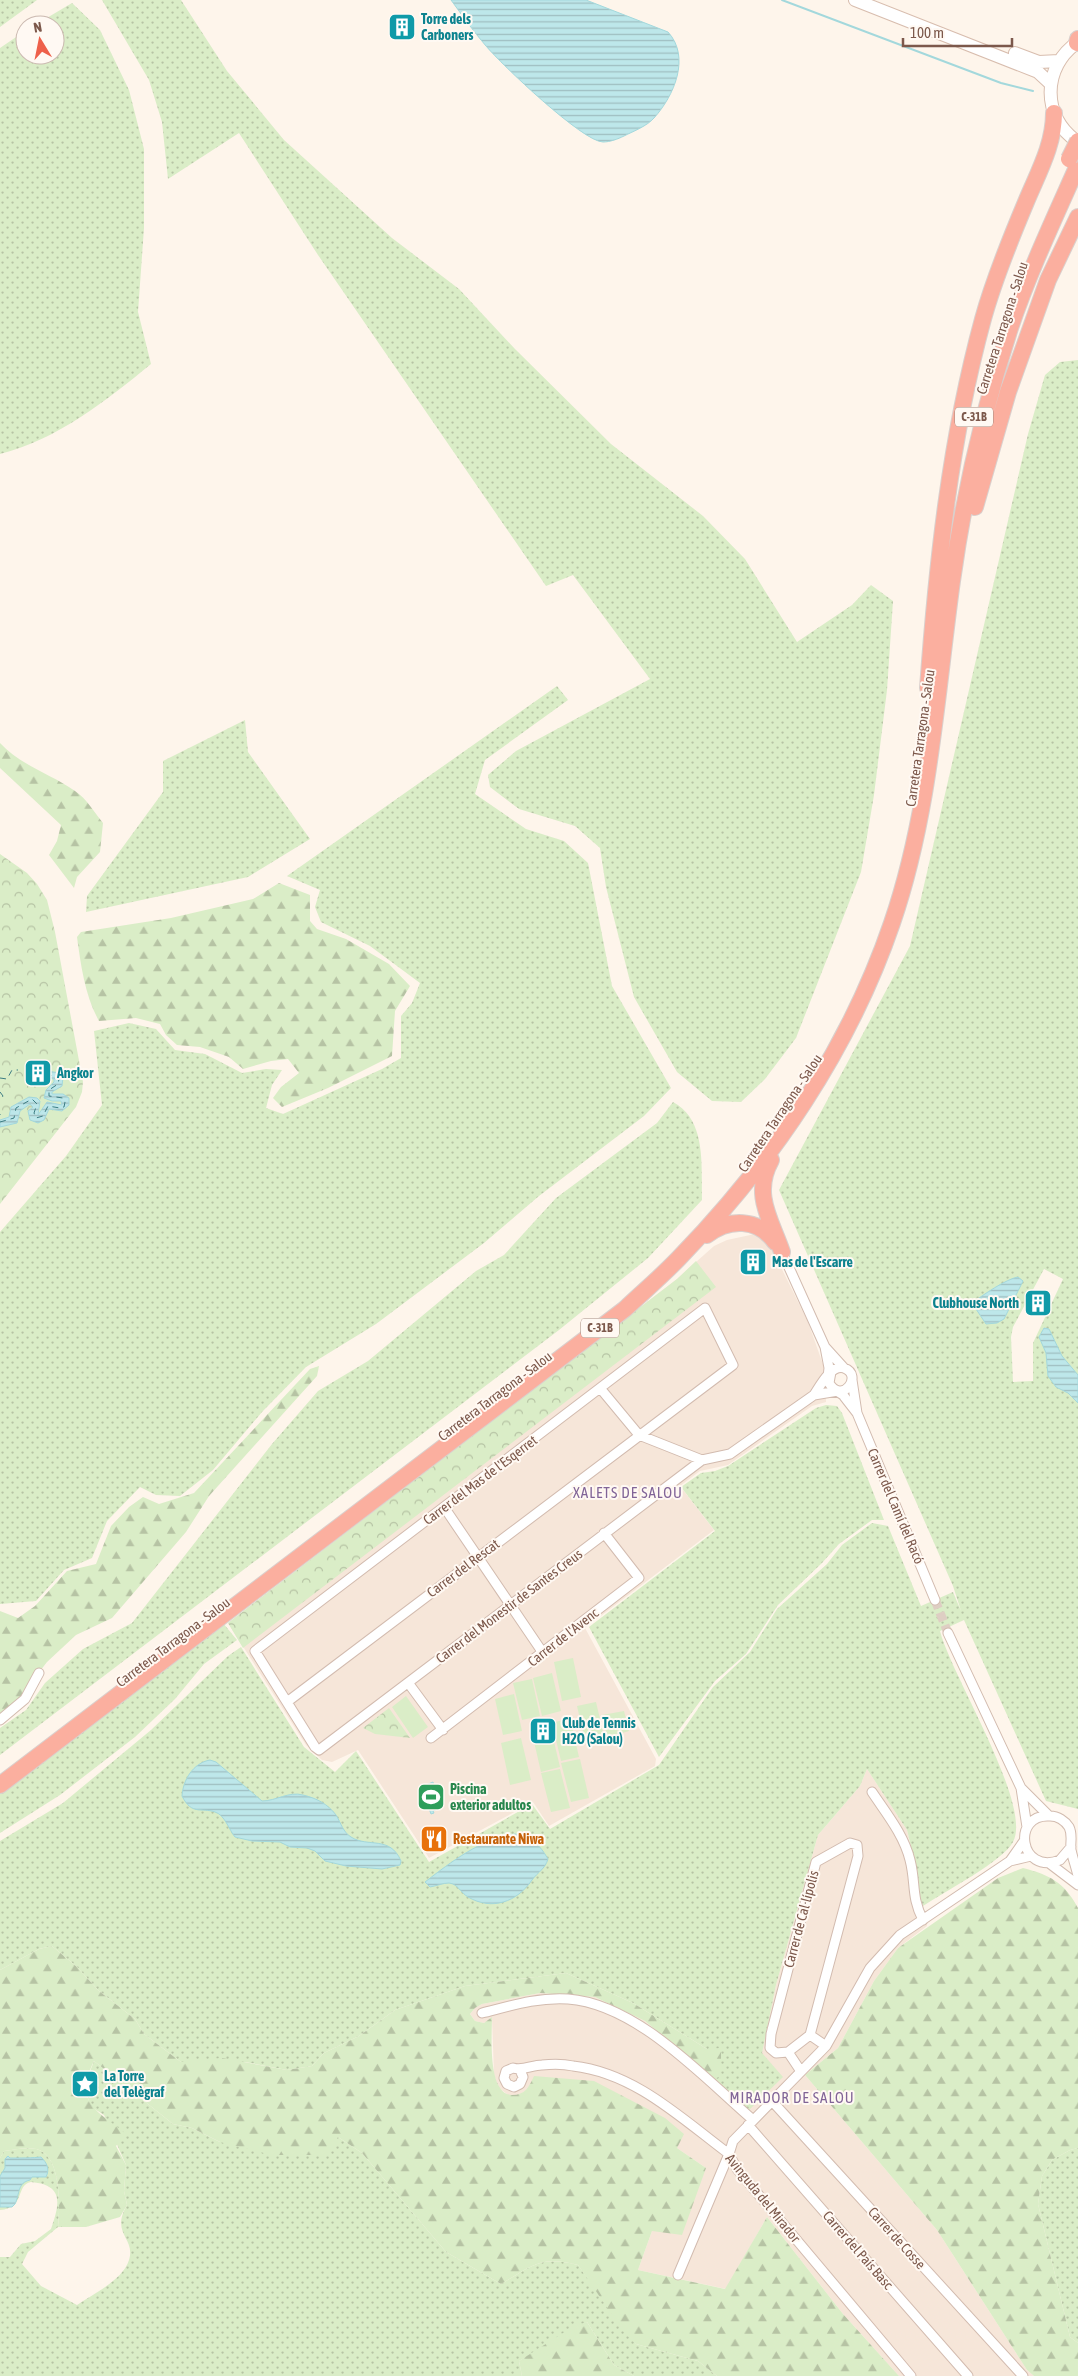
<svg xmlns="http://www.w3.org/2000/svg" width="1078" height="2376" font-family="'Asap Condensed',sans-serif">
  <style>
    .residential { fill: #f6e6d9 }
    .grass { fill: url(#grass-dots); fill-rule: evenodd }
    .forest { fill: url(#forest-firs) }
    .park { fill: url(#park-crowns) }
    .pitch { fill: #daedc7 }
    .water { fill: url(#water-rules); stroke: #a3d8dc }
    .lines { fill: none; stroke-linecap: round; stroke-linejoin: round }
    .stream { stroke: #a3d8dc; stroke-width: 2 }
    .ferry { stroke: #3c7c82; stroke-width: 1; stroke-dasharray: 6 5; stroke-linecap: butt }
    .street-tunnel { stroke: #decec3; stroke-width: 9; stroke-dasharray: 9 4.5; stroke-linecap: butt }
    .street-casing { stroke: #d2bbaf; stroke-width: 11 }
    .secondary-casing { stroke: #d8bdae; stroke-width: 14 }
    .highway-casing { stroke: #dad0cd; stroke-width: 18 }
    .street { stroke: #fff; stroke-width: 9 }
    .secondary { stroke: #fff; stroke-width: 12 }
    .highway { stroke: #fbaf9f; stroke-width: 16 }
    .highway-bridge-casing { stroke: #dad0cd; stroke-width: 18; stroke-linecap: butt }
    .highway-bridge { stroke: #fbaf9f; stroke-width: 16 }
    .labels { text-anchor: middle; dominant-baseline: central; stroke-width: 4; stroke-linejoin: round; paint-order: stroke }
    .shield { fill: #fff9f3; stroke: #a3887d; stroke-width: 1 }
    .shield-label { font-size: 12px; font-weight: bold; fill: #7c584b }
    .culture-label { font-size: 14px; font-weight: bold; fill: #0d838f; stroke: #fff9f3; text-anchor: start }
    .street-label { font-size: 14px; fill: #7c584b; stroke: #fff9f3 }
    .leisure-label { font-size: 14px; font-weight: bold; fill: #27864d; stroke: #fff9f3; text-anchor: start }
    .food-label { font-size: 14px; font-weight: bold; fill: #c56008; stroke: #fff9f3; text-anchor: start }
    .neighbourhood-label { font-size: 15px; letter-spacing: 1px; fill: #816497; stroke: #fff9f3 }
  </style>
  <defs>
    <pattern id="grass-dots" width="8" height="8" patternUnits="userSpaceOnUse" patternTransform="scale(1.25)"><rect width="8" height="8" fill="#daedc7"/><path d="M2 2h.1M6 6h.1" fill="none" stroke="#b6c3a4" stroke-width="1.8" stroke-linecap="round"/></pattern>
    <pattern id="forest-firs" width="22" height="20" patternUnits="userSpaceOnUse" patternTransform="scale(1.25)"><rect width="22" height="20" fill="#daedc7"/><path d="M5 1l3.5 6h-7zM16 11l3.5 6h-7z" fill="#b6c3a4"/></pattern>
    <pattern id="park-crowns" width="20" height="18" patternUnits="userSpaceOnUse" patternTransform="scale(1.25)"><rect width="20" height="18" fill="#daedc7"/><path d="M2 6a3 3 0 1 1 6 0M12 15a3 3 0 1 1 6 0" fill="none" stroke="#b6c3a4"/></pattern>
    <pattern id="water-rules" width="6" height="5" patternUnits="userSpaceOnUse" patternTransform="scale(1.25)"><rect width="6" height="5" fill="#bde7ea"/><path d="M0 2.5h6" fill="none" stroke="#9fbec0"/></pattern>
  </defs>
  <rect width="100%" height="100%" fill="#fef5eb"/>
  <path class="residential" d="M755,1234L768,1241L808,1322L825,1370L826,1402L812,1406L728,1465L700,1471L680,1486L714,1530L585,1628L656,1759L655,1766L549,1826L533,1802L429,1858L358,1750L332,1762L322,1760L306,1745L228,1623L677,1279L714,1246L727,1240Z
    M867,1769L907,1830L927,1926L898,1948L874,1981L838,2048L805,2075L937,2230L1027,2370L1034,2376H899L843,2314L767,2217L726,2289L638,2270L652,2231L706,2168L677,2148L530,2085L525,2091L519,2095H508L498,2087L494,2074L492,2018L484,2023L475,2021L470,2014L475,2008L482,2004L540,1993L595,1997L645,2021L749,2110L776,1985L818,1835L860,1786Z"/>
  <path class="grass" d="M0,0H37L0,27Z
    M102,0H181L227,71L284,140L392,238L459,289L515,349L611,444L703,516L745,559L797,642L852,605L871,585L893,601L887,690L874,795L861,872L796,1038L765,1079L741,1102L712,1101L677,1072L634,997L606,887L600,848L575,826L519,809L490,787L488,775L516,751L650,679L573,575L546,586L318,255L239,133L168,179L162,122L149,80Z
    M72,3L100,30L129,90L144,149V228L138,312L151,364C107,400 57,440 0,454V48L25,31V55H55V25H35Z
    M1078,360V1809L1046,1801L964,1620L940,1631C951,1675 1033,1805 1013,1842C1003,1861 944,1892 923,1906L920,1897L917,1872L907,1830L867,1769L860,1786L818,1835L776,1985L762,2053L783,2077L749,2110L714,2079L720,2061V2049H707L633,2003L566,1973L465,1986L395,2010L359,2036L324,2053L312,2066L287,2070L245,2062H181L144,2034L135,2019L99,1991L77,1967L52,1946L39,1949L0,1970V1841L63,1803L151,1730L228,1656L241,1647L304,1747L335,1772L356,1751L429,1862L532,1804L550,1829L659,1765L713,1687L750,1652L777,1609L827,1564L842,1545L872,1523L888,1526L921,1606L953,1592L961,1611L953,1586L779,1190L910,946L1028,434L1045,375L1060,362ZM1044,1269L1063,1279L1033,1343V1381L1013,1382L1011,1337L1013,1327Z
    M557,686L568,700L485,760L475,794L526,829L564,841L588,863L612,986L671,1088L644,1116L539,1196L484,1243L376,1324L306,1367L262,1412L213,1470L180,1496L156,1495L140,1487L107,1521L92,1558L64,1570L36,1601L0,1604V1232L66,1156L102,1105L94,1031L129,1023L156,1029L175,1050L205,1054L242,1073L266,1069L282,1070L272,1085L266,1108L283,1114L382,1069L401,1058V1016L412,1003L420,983L370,946L321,922L315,907L320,890L287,876Z
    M245,720L248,752L310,839L248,877L86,912L87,896L163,792V761Z
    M673,1102C707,1120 701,1166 702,1200L648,1258L559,1330L0,1755V1728L26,1710L45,1683L83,1649L132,1623L272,1444L318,1391L368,1361L476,1271L504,1255L556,1198L657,1123Z
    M826,1405L837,1406L842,1413L884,1520H872L839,1544L822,1563L778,1605L746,1654L715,1681L659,1757L589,1627L715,1531L681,1487L701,1473L715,1471L728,1466L816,1408Z
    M223,1623L237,1640L204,1664L175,1699L135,1737L60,1795L0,1833V1792Z
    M94,2061L173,2124L192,2128L220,2142L338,2137L362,2153L446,2252L501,2284C532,2266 540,2255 578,2265L636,2344L698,2361L717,2376H634L614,2365L587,2322L519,2361L522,2376H0V2257H10L21,2244L35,2241L51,2229C60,2203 64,2185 31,2182C15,2185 26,2208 0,2210V2158L4,2151C16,2150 33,2145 43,2152C61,2164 60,2208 58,2227L28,2252L22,2264L41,2286L77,2305C93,2294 123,2280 129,2260C136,2238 110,2234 127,2205L124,2191L126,2165L104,2115L90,2106L85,2084Z
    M1078,2148V2343L1070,2337L1038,2204L1042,2176L1052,2160L1070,2150Z"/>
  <path class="forest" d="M0,743C20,765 51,774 75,791C87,799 94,812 103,823L100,852L77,877L74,888L49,855L57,841L61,825L0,768Z
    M279,883L310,895V921L317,929L346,939L389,964L410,986L395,1011L392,1056L328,1088L282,1107L273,1098L281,1087L299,1073L288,1059L271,1061L243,1069L229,1057L200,1047L177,1045L166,1035L160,1024L136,1018L99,1021C85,996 81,966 77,937L81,932L171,918L253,899Z
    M319,1366L317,1376L209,1496L186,1532L112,1618L76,1635L47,1662L17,1701L0,1714V1611L18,1618L35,1606L67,1571L96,1564L111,1526L129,1507L143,1497L159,1504L194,1493L310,1369Z
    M1023,1868C1050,1875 1064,1882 1078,1908V2148L1070,2150L1052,2160L1042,2176L1038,2204L1070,2337L1078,2343V2376H1034L1027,2370L937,2230L805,2075L838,2048L874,1981L898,1948L998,1878Z
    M52,1946L77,1967L99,1991L135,2019L144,2034L181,2062L222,2058L287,2070L312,2066L324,2053L359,2036L395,2010L465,1986L566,1973L633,2003L707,2049L721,2048V2076L714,2079L645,2021L595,1997L540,1993L482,2004L475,2008L470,2014L475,2021L484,2023L492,2017C492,2035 487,2094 512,2095C525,2095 529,2087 534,2076L594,2081L665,2118L684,2134L677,2148L706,2168L682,2235L652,2231L638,2270L725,2289L767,2217L843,2314L899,2376H717L698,2361L636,2344L624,2332L578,2265C540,2255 532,2266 501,2284L446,2252L362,2153L338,2137L328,2155H272L220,2142L192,2128L173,2124L94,2061C73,2103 97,2110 126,2134L116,2146L126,2165L124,2191L127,2205L120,2217L86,2227H58C60,2208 61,2164 43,2152C33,2145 16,2150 4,2151L0,2158V1970L39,1949Z
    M587,2322L614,2365L634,2376H522L519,2361L574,2326Z"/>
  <path class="park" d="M0,854L27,873L37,884L47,900L55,932L83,1082L82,1092L76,1107L0,1204Z
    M696,1261L716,1287L243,1648L228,1623L677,1279Z
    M389,1708L410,1738L375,1734L363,1728Z"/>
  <path class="pitch" d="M573,1658L581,1697L562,1701L554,1662Z
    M552,1673L561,1711L542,1716L533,1678Z
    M532,1679L540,1716L522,1720L513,1683Z
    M514,1694L522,1731L503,1735L495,1699Z
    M406,1696L428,1727L413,1738L392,1707Z
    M596,1702L605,1740L586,1745L577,1706Z
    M624,1711L629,1731L619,1734L616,1725L618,1734L607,1736L602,1715Z
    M570,1718L579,1757L561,1761L552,1723Z
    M551,1729L560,1767L541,1772L532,1733Z
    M521,1738L531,1780L510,1785L501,1743Z
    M580,1759L589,1798L571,1802L561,1763Z
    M560,1769L570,1808L551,1812L541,1773Z"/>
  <path class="water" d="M451,0H586L668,32C691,57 674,96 654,118C647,126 634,131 624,136C618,139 610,142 603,142C583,142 501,64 486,46C473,31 462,15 451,0Z
    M48,1071L59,1073L63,1077L62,1086L52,1092V1094H63L69,1098V1105L62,1111L49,1109L44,1120L38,1123L30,1120L28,1111L33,1107L30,1104L20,1111L17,1123L0,1127V1120L9,1117L11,1107L29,1097L37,1098L40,1101L38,1115L47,1102L62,1105L61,1101H52L44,1098L46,1090L54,1082V1079L47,1078Z
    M1018,1277L1023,1281L1004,1319L997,1323L986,1324L972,1303C983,1295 1006,1279 1018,1277Z
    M1044,1328L1049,1329L1062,1356L1078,1375V1403L1068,1393L1056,1387L1048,1376L1046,1353L1039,1337Z
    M210,1760L216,1762L262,1801C276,1801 289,1791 303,1795C316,1798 328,1804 336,1815C341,1823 343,1832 351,1837C368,1848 390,1835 401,1861L400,1865L382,1869L346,1866L325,1861L315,1851L307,1848L290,1847L280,1842L252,1841L235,1837C229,1830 225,1815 215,1812C201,1807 192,1816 182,1796C183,1780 193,1763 210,1760Z
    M433,1782L442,1807L433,1811L434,1813L431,1814L421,1787Z
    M515,1834C531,1836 540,1845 548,1859C545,1869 538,1872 532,1880C517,1902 492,1911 468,1897C461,1893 458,1884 449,1883C443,1883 436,1886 430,1887L425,1882C451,1862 482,1838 515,1834Z
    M8,2156L10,2158C19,2158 34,2158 41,2157C47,2163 50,2169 46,2177H32L30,2180C17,2183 20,2194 15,2204L12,2207H0V2176L5,2168V2159Z"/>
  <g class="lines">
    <path class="stream" d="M782,0L1001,83L1033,91"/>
    <path class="ferry" d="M0,1078L7,1079L12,1070H18
      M0,1092L3,1096L0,1101
      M0,1114V1115
      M0,1122L14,1118L16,1108L32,1099L37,1104L34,1113L36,1118L43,1116L48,1106L60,1108L64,1107L65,1102L63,1098L49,1096V1090L58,1084L59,1079L55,1076L48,1075"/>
    <path class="street-tunnel" d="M935,1600L948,1633"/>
    <g class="street-casing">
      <path id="street" d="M782,1252L825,1347
        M831,1372L829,1383C842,1405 864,1375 844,1368C831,1364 820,1386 814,1395L838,1391
        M828,1377L829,1368L825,1347L844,1368
        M600,1388L639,1435L702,1460L730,1454L814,1395
        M835,1390L843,1395L857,1413L852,1380
        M857,1413L935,1600
        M444,1507L543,1653
        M948,1633L1021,1788
        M409,1684L443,1730
        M287,1702L733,1365L705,1308L255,1651L315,1747L319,1750L702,1460
        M0,1720L25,1699L39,1673
        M431,1738L639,1578L604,1533
        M872,1792C886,1813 904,1835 910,1860C916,1883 911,1897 923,1920
        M1027,1827L1021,1788L1048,1815
        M1024,1841L1010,1861L1031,1856
        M1071,1847L1060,1860C1019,1876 1011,1813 1050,1816C1058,1816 1065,1821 1069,1827C1073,1835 1070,1842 1071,1850C1073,1859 1076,1867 1078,1876
        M1049,1863L1078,1885
        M482,2013C510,2006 538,1997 568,1999C637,2004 703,2077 753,2120
        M810,2035L858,1856L857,1845L850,1843L816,1862L771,2034L770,2048L776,2053L788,2052L810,2035L826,2046
        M788,2052L800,2070
        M520,2070L523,2077L520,2084L514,2087L507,2084L504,2078L506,2071L513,2068C523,2071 532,2065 542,2065C552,2064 564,2064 573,2066C635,2073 682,2119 729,2154L737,2169L911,2376
        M771,2100L1023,2376
        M748,2125L968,2376
        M678,2275L729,2154L733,2141L826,2046L870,1968L900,1935L1010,1861"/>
    </g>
    <g class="secondary-casing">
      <path id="secondary" d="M855,0L1038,72L1051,84
        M1078,42C1042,66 1041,118 1078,142
        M1015,53L1039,62L1059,61"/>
    </g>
    <g class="highway-casing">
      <path id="highway" d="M1077,43L1078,39
        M975,507L1008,392L1048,280L1078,217
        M928,688C937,564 950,440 983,319C994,279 1010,240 1026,202C1038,173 1054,145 1054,113
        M771,1160C752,1194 771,1220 782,1252
        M707,1235C729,1218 758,1218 775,1242
        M0,1785L625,1309C643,1292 663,1275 680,1257C772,1162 849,1049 892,923C930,812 936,696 952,581C964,495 983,411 1010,328C1029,272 1054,219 1078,165"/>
    </g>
    <use href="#street" class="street"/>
    <use href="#secondary" class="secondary"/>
    <use href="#highway" class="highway"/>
    <g class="highway-bridge-casing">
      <path id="highway-bridge" d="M1069,159L1078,141"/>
    </g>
    <use href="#highway-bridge" class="highway-bridge"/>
  </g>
  <defs>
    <g id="building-square" transform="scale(1.4375)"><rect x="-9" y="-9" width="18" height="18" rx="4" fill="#0f9aa8" stroke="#fff9f3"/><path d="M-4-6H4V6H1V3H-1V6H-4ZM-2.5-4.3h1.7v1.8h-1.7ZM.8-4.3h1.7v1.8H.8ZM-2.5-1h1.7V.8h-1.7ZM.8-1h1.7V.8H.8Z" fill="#fff"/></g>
    <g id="stadium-square" transform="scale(1.4375)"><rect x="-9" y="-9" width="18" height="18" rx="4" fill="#2e9e5b" stroke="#fff9f3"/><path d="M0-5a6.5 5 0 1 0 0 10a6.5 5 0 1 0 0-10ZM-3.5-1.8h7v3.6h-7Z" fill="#fff"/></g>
    <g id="restaurant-square" transform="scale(1.4375)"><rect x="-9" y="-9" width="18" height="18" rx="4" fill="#e8710a" stroke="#fff9f3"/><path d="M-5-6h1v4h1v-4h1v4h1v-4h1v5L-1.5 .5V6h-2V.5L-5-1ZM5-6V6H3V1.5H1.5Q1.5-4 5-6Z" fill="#fff"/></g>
    <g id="sight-square" transform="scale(1.4375)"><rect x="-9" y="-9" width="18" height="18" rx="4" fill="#0f9aa8" stroke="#fff9f3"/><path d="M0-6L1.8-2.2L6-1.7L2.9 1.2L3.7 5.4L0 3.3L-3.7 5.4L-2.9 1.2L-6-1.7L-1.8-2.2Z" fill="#fff"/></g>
  </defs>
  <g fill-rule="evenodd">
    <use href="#building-square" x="402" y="27"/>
    <use href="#building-square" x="38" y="1073"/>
    <use href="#building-square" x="753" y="1262"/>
    <use href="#building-square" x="1038" y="1303"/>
    <use href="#building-square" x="543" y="1731"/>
    <use href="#stadium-square" x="431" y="1797"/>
    <use href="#restaurant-square" x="434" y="1839"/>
    <use href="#sight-square" x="85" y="2084"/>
  </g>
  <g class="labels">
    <g class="shield">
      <rect x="955" y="407.5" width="38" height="19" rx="4"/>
      <rect x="581" y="1318.5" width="38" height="19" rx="4"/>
    </g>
    <g class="shield-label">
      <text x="974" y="417">C-31B</text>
      <text x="600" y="1328">C-31B</text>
    </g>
    <g class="culture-label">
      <text x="421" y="19">Torre dels<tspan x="421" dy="16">Carboners</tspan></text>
      <text x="57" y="1073">Angkor</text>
      <text x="772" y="1262">Mas de l'Escarre</text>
      <text x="1019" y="1303" text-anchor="end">Clubhouse North</text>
      <text x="562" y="1723">Club de Tennis<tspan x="562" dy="16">H2O (Salou)</tspan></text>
      <text x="104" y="2076">La Torre<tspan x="104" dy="16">del Telègraf</tspan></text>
    </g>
    <g class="street-label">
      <text transform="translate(1002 328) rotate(-72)">Carretera Tarragona - Salou</text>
      <text transform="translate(920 738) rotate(-82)">Carretera Tarragona - Salou</text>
      <text transform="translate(780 1113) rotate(-56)">Carretera Tarragona - Salou</text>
      <text transform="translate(495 1396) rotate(-37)">Carretera Tarragona - Salou</text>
      <text transform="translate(480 1480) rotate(-37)">Carrer del Mas de l'Esqerret</text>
      <text transform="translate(896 1506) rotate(67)">Carrer del Camí del Racó</text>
      <text transform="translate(463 1568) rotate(-37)">Carrer del Rescat</text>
      <text transform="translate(509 1606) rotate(-37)">Carrer del Monestir de Santes Creus</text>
      <text transform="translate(563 1637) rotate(-38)">Carrer de l'Avenc</text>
      <text transform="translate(173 1642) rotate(-37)">Carretera Tarragona - Salou</text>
      <text transform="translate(801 1919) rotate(-75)">Carrer de Cal·lípolis</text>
      <text transform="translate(763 2198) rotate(51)">Avinguda del Mirador</text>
      <text transform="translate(897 2238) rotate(48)">Carrer de Cosse</text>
      <text transform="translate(858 2250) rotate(49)">Carrer del País Basc</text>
    </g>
    <g class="leisure-label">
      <text x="450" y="1789">Piscina<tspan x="450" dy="16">exterior adultos</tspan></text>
    </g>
    <g class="food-label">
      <text x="453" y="1839">Restaurante Niwa</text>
    </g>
    <g class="neighbourhood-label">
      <text x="628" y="1492">XALETS DE SALOU</text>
      <text x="792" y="2097">MIRADOR DE SALOU</text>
    </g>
  </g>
  <g transform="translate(40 40) rotate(350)"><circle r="24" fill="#fff9f3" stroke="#cbb9b0"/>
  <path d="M0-4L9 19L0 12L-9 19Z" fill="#ee604a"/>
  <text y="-8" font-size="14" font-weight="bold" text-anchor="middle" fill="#7c584b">N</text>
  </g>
  <path d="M903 38v8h109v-8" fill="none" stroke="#7c584b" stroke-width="2.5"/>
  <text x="910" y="38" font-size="15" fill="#7c584b" stroke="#fff9f3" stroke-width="4" paint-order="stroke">100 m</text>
</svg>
